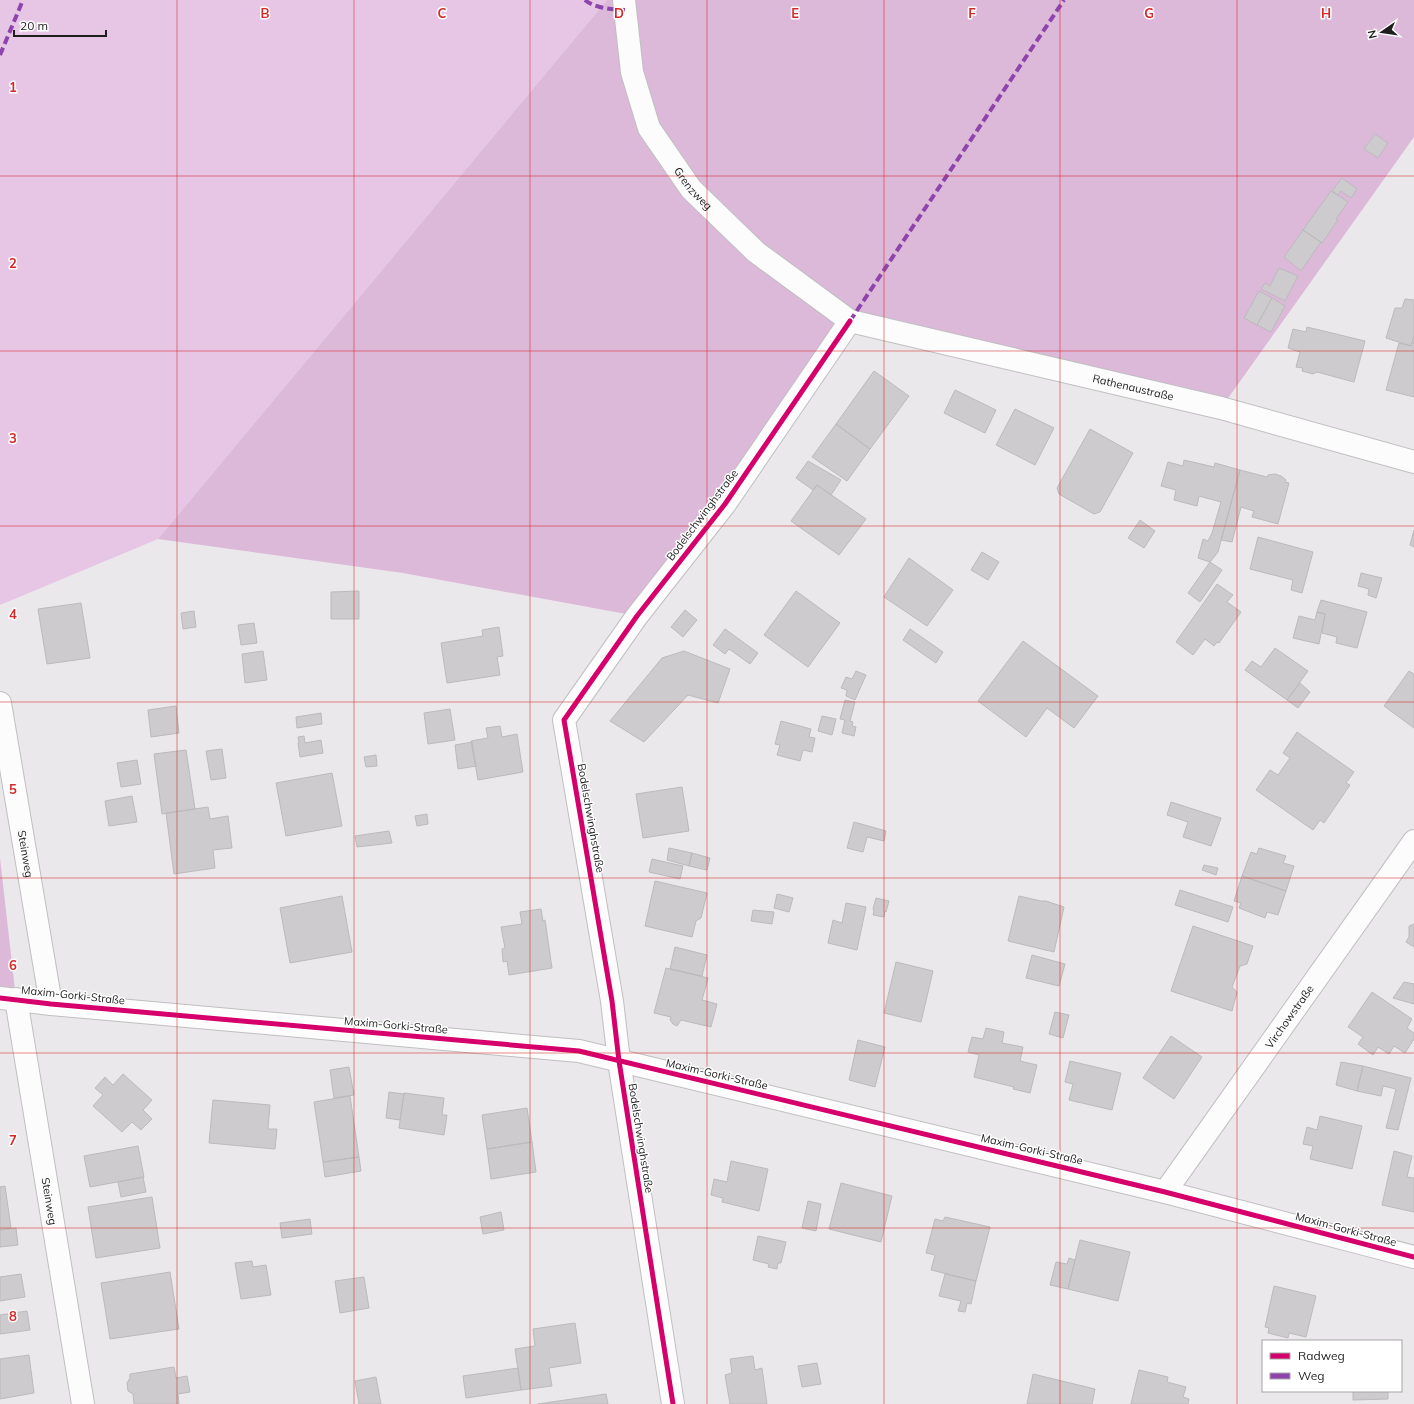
<svg xmlns="http://www.w3.org/2000/svg" width="1414" height="1404" font-family="Mulish,sans-serif">
  <style>
    .green { fill: #e7c5e5 }
    .forest { fill: #dcb8d9 }
    .building { fill: #cdcbcd; stroke: #bcbabc }
    .lines { fill: none; stroke-linecap: round; stroke-linejoin: round }
    .minor-casing { stroke: #c1bfc1; stroke-width: 24 }
    .minor { stroke: #fcfcfc; stroke-width: 22 }
    .quiet { stroke: #8e44ad; stroke-width: 4; stroke-dasharray: 8 4; stroke-linecap: butt }
    .cycleway-casing { stroke: #fff; stroke-width: 8 }
    .cycleway { stroke: #d6006c; stroke-width: 5 }
    .grid { fill: none; stroke: #d62828; stroke-width: 1; stroke-opacity: 0.55 }
    .labels { text-anchor: middle; dominant-baseline: central; stroke-width: 3; stroke-linejoin: round; paint-order: stroke }
    .street-label { font-size: 11px; fill: #1f1e1f; stroke: #fff }
    .grid-label { font-size: 13px; text-anchor: middle; font-weight: bold; fill: #d62828; stroke: #fff; stroke-width: 3; stroke-linejoin: round; paint-order: stroke }
  </style>
  <rect width="100%" height="100%" fill="#eae8ea"/>
  <path class="green" d="M0,0H607L158,539L0,605Z"/>
  <path class="forest" d="M607,0H1414V137L1221,408L850,321L637,616L403,573L158,539Z
    M0,858L16,999L0,998Z"/>
  <path class="building" d="M1375,134L1388,143L1378,158L1364,149Z
    M1342,178L1357,189L1351,198L1341,191L1338,195L1332,191Z
    M1331,191L1348,202L1336,219L1338,220L1322,243L1303,230Z
    M1303,230L1321,242L1301,271L1284,257Z
    M1279,268L1298,276L1285,301L1261,289L1265,283L1270,286Z
    M1259,291L1272,298L1257,325L1244,318Z
    M1272,298L1285,306L1271,332L1257,325Z
    M1405,299L1414,300V336L1411,346L1386,338L1395,308H1402Z
    M1307,327L1365,341L1354,382L1317,372L1313,374L1302,371L1303,368L1296,367L1300,352L1288,348L1293,329L1306,332Z
    M1414,336V397L1386,390L1399,343L1411,346Z
    M874,371L909,396L870,449L836,424Z
    M955,390L996,410L985,433L944,413Z
    M1015,409L1054,428L1035,465L996,445Z
    M836,424L870,449L847,481L812,457Z
    M1090,429L1133,453L1100,512L1094,514L1059,494L1057,488Z
    M1184,460L1214,467L1215,463L1240,470L1218,552L1210,562L1198,558L1203,539L1208,541L1212,533L1221,502L1199,496L1197,506L1174,500L1176,490L1161,486L1168,462L1183,466Z
    M808,461L841,480L831,495L817,485L813,490L796,478Z
    M1240,470L1267,477L1268,475L1275,474L1281,476L1286,480L1285,482L1289,483L1278,524L1252,517L1254,511L1241,507L1232,542L1221,540Z
    M817,485L866,519L839,555L791,521Z
    M1140,520L1155,531L1144,548L1128,538Z
    M1414,530V547L1410,545Z
    M1258,537L1313,552L1302,593L1291,590L1293,580L1250,569Z
    M982,552L999,562L988,580L971,570Z
    M909,558L953,590L927,626L884,597Z
    M1210,562L1222,570L1200,602L1188,593Z
    M1361,573L1382,578L1376,598L1368,595L1369,589L1358,586Z
    M1217,584L1233,595L1227,602L1241,612L1219,643L1217,642L1214,646L1205,639L1193,655L1176,642Z
    M359,591V619H331V592Z
    M796,591L840,623L808,667L764,635Z
    M1321,600L1367,612L1357,648L1336,643L1337,637L1322,633L1325,614L1317,612Z
    M81,603L90,658L47,664L38,609Z
    M685,610L697,620L683,637L671,627Z
    M194,611L196,627L183,629L181,613Z
    M1317,612L1325,614L1319,644L1293,638L1299,616L1315,620Z
    M254,623L257,643L241,645L238,625Z
    M499,627L503,656L497,657L500,675L447,683L441,643L483,636L482,630Z
    M725,629L758,653L750,664L729,649L725,654L713,645Z
    M910,629L943,652L936,663L903,640Z
    M1023,641L1098,696L1074,728L1047,708L1026,737L978,701Z
    M1275,648L1308,671L1287,700L1245,670L1252,661L1261,667Z
    M263,651L267,680L245,683L242,654Z
    M684,651L730,669L718,703L688,695L644,742L610,721L662,658Z
    M856,671L866,675L855,700L846,696L847,690L841,688L846,677L852,679Z
    M1409,671L1414,674V728L1384,706Z
    M1300,683L1310,692L1298,708L1287,700Z
    M845,700L855,702L850,721L853,722L852,726L856,727L854,736L842,733L845,720L840,719Z
    M176,706L179,733L151,737L148,710Z
    M450,709L455,740L428,744L424,713Z
    M321,713L322,724L297,728L296,717Z
    M822,716L836,719L832,735L818,731Z
    M781,721L811,729L809,737L815,738L812,752L803,750L800,761L777,755L780,745L775,744Z
    M500,726L502,737L517,734L523,772L478,780L471,741L488,738L486,728Z
    M1297,732L1354,772L1346,783L1350,785L1324,823L1320,820L1313,830L1256,790L1270,770L1278,775L1290,758L1283,753Z
    M304,736L305,743L321,740L323,753L300,757L298,743H299L298,737Z
    M472,742L476,766L458,769L455,745Z
    M222,749L226,778L211,780L206,751Z
    M186,750L195,809L162,814L154,754Z
    M376,755L377,766L366,767L364,757Z
    M137,760L141,784L121,787L117,763Z
    M332,773L342,826L286,836L276,783Z
    M682,787L689,831L643,838L636,794Z
    M132,796L137,822L109,826L105,801Z
    M1171,802L1221,818L1211,846L1183,837L1188,822L1167,815Z
    M208,807L210,819L228,816L232,848L213,850L215,868L174,874L166,813Z
    M427,814L428,824L417,826L415,816Z
    M854,822L886,831L884,841L867,837L863,852L847,848Z
    M389,831L392,843L357,847L355,836Z
    M669,848L692,853L689,866L667,860Z
    M1259,848L1286,856L1283,863L1294,866L1286,891L1242,876L1251,852L1257,854Z
    M692,853L710,858L707,870L689,866Z
    M652,859L683,866L680,879L649,872Z
    M1204,865L1218,868L1216,875L1202,870Z
    M1242,876L1286,891L1278,915L1267,912L1265,918L1239,908L1241,903L1234,901Z
    M655,881L707,893L701,918L696,921L692,937L645,926Z
    M1180,890L1233,907L1228,922L1175,905Z
    M777,894L793,898L789,912L774,908Z
    M342,896L352,952L290,963L280,908Z
    M1019,896L1041,901H1046L1064,907L1054,952L1008,941Z
    M876,898L889,901L886,912L885,911L884,917L873,915L874,910L873,909Z
    M846,903L866,907L857,950L828,943L833,920L842,923Z
    M541,909L543,921L545,920L552,968L509,975L507,961L503,962L502,949L505,948L501,927L522,924L520,912Z
    M753,910L774,912L772,924L751,921Z
    M1414,924V947L1406,942L1409,937V926Z
    M1193,926L1253,946L1247,964L1240,966L1232,987L1237,992L1232,1011L1171,991Z
    M675,947L707,955L702,976L670,969Z
    M1032,955L1065,964L1059,986L1026,978Z
    M896,962L933,971L921,1022L884,1013Z
    M666,968L708,978L702,1000L717,1004L711,1027L681,1020L677,1026L673,1024L670,1020L671,1017L654,1013Z
    M1404,982L1414,984V1004L1393,998Z
    M1372,992L1412,1019L1407,1028L1414,1033V1039L1405,1053L1394,1046L1389,1054L1378,1047L1373,1055L1358,1044L1363,1037L1348,1027Z
    M1055,1012L1069,1015L1063,1038L1049,1034Z
    M986,1028L1004,1032L1002,1043L1023,1047L1020,1061L1037,1065L1030,1093L1013,1089L1014,1087L974,1077L979,1055L968,1052L972,1037L983,1039Z
    M1171,1036L1202,1057L1174,1099L1143,1078Z
    M858,1040L885,1047L875,1087L849,1080Z
    M1070,1061L1121,1073L1112,1110L1069,1100L1073,1084L1065,1082Z
    M1341,1062L1363,1066L1357,1091L1336,1085Z
    M1363,1066L1411,1078L1398,1130L1386,1128L1396,1089L1383,1086L1381,1096L1357,1091Z
    M349,1067L354,1095L334,1098L330,1070Z
    M123,1074L152,1100L143,1110L152,1119L141,1130L132,1122L122,1132L93,1106L103,1095L95,1088L105,1077L113,1085Z
    M389,1092L404,1094L400,1120L386,1118Z
    M404,1093L444,1098L442,1115H447L444,1135L399,1128Z
    M350,1096L359,1157L323,1162L314,1102Z
    M213,1100L270,1105L268,1129H277L275,1149L209,1143Z
    M527,1108L532,1142L487,1149L482,1115Z
    M1320,1116L1362,1126L1352,1169L1310,1159L1313,1146L1303,1144L1307,1127L1317,1130Z
    M532,1142L536,1172L491,1179L487,1149Z
    M138,1146L144,1177L90,1187L84,1156Z
    M1394,1151L1412,1156L1407,1177L1414,1178V1212L1382,1205Z
    M359,1157L361,1171L325,1177L323,1162Z
    M731,1161L768,1169L759,1211L722,1202L723,1198L711,1195L714,1179L727,1182Z
    M143,1177L146,1192L121,1197L118,1182Z
    M841,1183L892,1196L881,1242L829,1229Z
    M5,1186L11,1228L0,1230V1187Z
    M152,1197L160,1248L96,1258L88,1207Z
    M808,1201L821,1204L816,1231L802,1228Z
    M501,1212L504,1230L483,1234L480,1217Z
    M945,1217L990,1227L976,1281L931,1270L935,1255L926,1253L935,1219L943,1221Z
    M310,1219L312,1234L282,1238L280,1223Z
    M16,1228L18,1245L0,1247V1230Z
    M758,1236L786,1242L781,1263H778L777,1269L768,1267L769,1264L753,1260Z
    M1080,1240L1130,1252L1118,1301L1068,1289Z
    M1069,1258L1075,1260L1068,1289L1050,1285L1056,1262L1067,1264Z
    M252,1261L253,1267L266,1265L271,1295L241,1299L235,1263Z
    M170,1272L179,1329L110,1339L101,1283Z
    M21,1274L25,1297L0,1301V1277Z
    M945,1274L976,1281L971,1304L967,1303L965,1312L958,1311L961,1301L939,1296Z
    M364,1277L369,1308L340,1313L335,1281Z
    M1274,1286L1316,1296L1306,1337L1289,1333L1288,1338L1268,1333L1269,1328L1265,1327Z
    M27,1311L30,1330L0,1334V1315Z
    M575,1323L581,1363L549,1368L552,1386L521,1390L515,1349L535,1346L533,1329Z
    M29,1355L34,1393L0,1399V1359Z
    M753,1356L755,1370L762,1368L767,1404H730L725,1375L732,1373L730,1359Z
    M817,1363L821,1384L802,1387L798,1366Z
    M174,1367L176,1378L187,1376L190,1392L178,1394L179,1404H134L133,1394L128,1391L127,1383L130,1378V1374Z
    M518,1368L521,1390L466,1398L463,1376Z
    M1139,1370L1168,1377L1167,1382L1186,1387L1183,1397L1189,1399L1188,1404H1131Z
    M1033,1374L1095,1389L1092,1404H1027Z
    M376,1377L381,1404H359L355,1381Z
    M1353,1391H1388V1399L1353,1400Z
    M606,1394L608,1404H538Z"/>
  <g class="lines">
    <g class="minor-casing">
      <g id="minor">
        <path id="s1" d="M624,0L632,72L649,128L691,189L756,252L850,321L1221,408L1414,462"/>
        <path id="s2" d="M0,703L51,1004"/>
        <path d="M0,998L51,1004L579,1051L1165,1192L1414,1257"/>
        <path id="s3" d="M16,999L83,1404"/>
        <path id="s4" d="M1165,1192L1414,841"/>
        <path d="M673,1404L619,1061L612,1001L564,720L637,616L725,504L850,321"/>
      </g>
    </g>
    <use href="#minor" class="minor"/>
    <path class="quiet" d="M585,0C594,8 614,10 625,10
      M0,55L23,0
      M850,321L1064,0"/>
    <g class="cycleway-casing">
      <path id="cycleway" d="M0,998L51,1004L579,1051L1165,1192L1414,1257
        M673,1404L619,1061L612,1001L564,720L637,616L725,504L850,321"/>
    </g>
    <use href="#cycleway" class="cycleway"/>
  </g>
  <path class="grid" d="M177,0V1404M354,0V1404M530,0V1404M707,0V1404M884,0V1404M1060,0V1404M1237,0V1404M0,176H1414M0,351H1414M0,526H1414M0,702H1414M0,878H1414M0,1053H1414M0,1228H1414"/>
  <g class="labels">
    <g class="street-label">
      <text stroke="none"><textPath href="#s1" startOffset="206">Grenzweg</textPath></text>
      <text stroke="none"><textPath href="#s1" startOffset="703">Rathenaustraße</textPath></text>
      <text transform="translate(702 515) rotate(-53)">Bodelschwinghstraße</text>
      <text transform="translate(591 818) rotate(80)">Bodelschwinghstraße</text>
      <text stroke="none"><textPath href="#s2" startOffset="153">Steinweg</textPath></text>
      <text transform="translate(73 995) rotate(6)">Maxim-Gorki-Straße</text>
      <text stroke="none"><textPath href="#s4" startOffset="215">Virchowstraße</textPath></text>
      <text transform="translate(396 1025) rotate(5)">Maxim-Gorki-Straße</text>
      <text transform="translate(717 1074) rotate(13)">Maxim-Gorki-Straße</text>
      <text transform="translate(641 1138) rotate(81)">Bodelschwinghstraße</text>
      <text transform="translate(1032 1149) rotate(13)">Maxim-Gorki-Straße</text>
      <text stroke="none"><textPath href="#s3" startOffset="205">Steinweg</textPath></text>
      <text transform="translate(1346 1229) rotate(15)">Maxim-Gorki-Straße</text>
    </g>
  </g>
  <g class="grid-label">
    <text x="265" y="18">B</text>
    <text x="442" y="18">C</text>
    <text x="619" y="18">D</text>
    <text x="795" y="18">E</text>
    <text x="972" y="18">F</text>
    <text x="1149" y="18">G</text>
    <text x="1326" y="18">H</text>
    <text x="13" y="92">1</text>
    <text x="13" y="268">2</text>
    <text x="13" y="443">3</text>
    <text x="13" y="619">4</text>
    <text x="13" y="794">5</text>
    <text x="13" y="970">6</text>
    <text x="13" y="1145">7</text>
    <text x="13" y="1321">8</text>
  </g>
  <rect x="1262" y="1340" width="140" height="52" fill="#ffffff" stroke="#a5a5a5"/>
  <rect x="1270" y="1353" width="20" height="6" fill="#d6006c" stroke="#a5a5a5"/>
  <text x="1298" y="1360" font-size="12" fill="#1f1e1f">Radweg</text>
  <rect x="1270" y="1373" width="20" height="6" fill="#8e44ad" stroke="#a5a5a5"/>
  <text x="1298" y="1380" font-size="12" fill="#1f1e1f">Weg</text>
  <g transform="translate(1382 32) rotate(257)" stroke="#ffffff" stroke-width="3" paint-order="stroke">
  <path d="M0-3L7 15L0 10L-7 15Z" fill="#1f1e1f"/>
  <text y="-6" font-size="11" font-weight="bold" text-anchor="middle" fill="#1f1e1f">N</text>
  </g>
  <path d="M14 30v6h92v-6" fill="none" stroke="#1f1e1f" stroke-width="2"/>
  <text x="20" y="30" font-size="12" fill="#1f1e1f" stroke="#ffffff" stroke-width="3" paint-order="stroke">20 m</text>
</svg>
